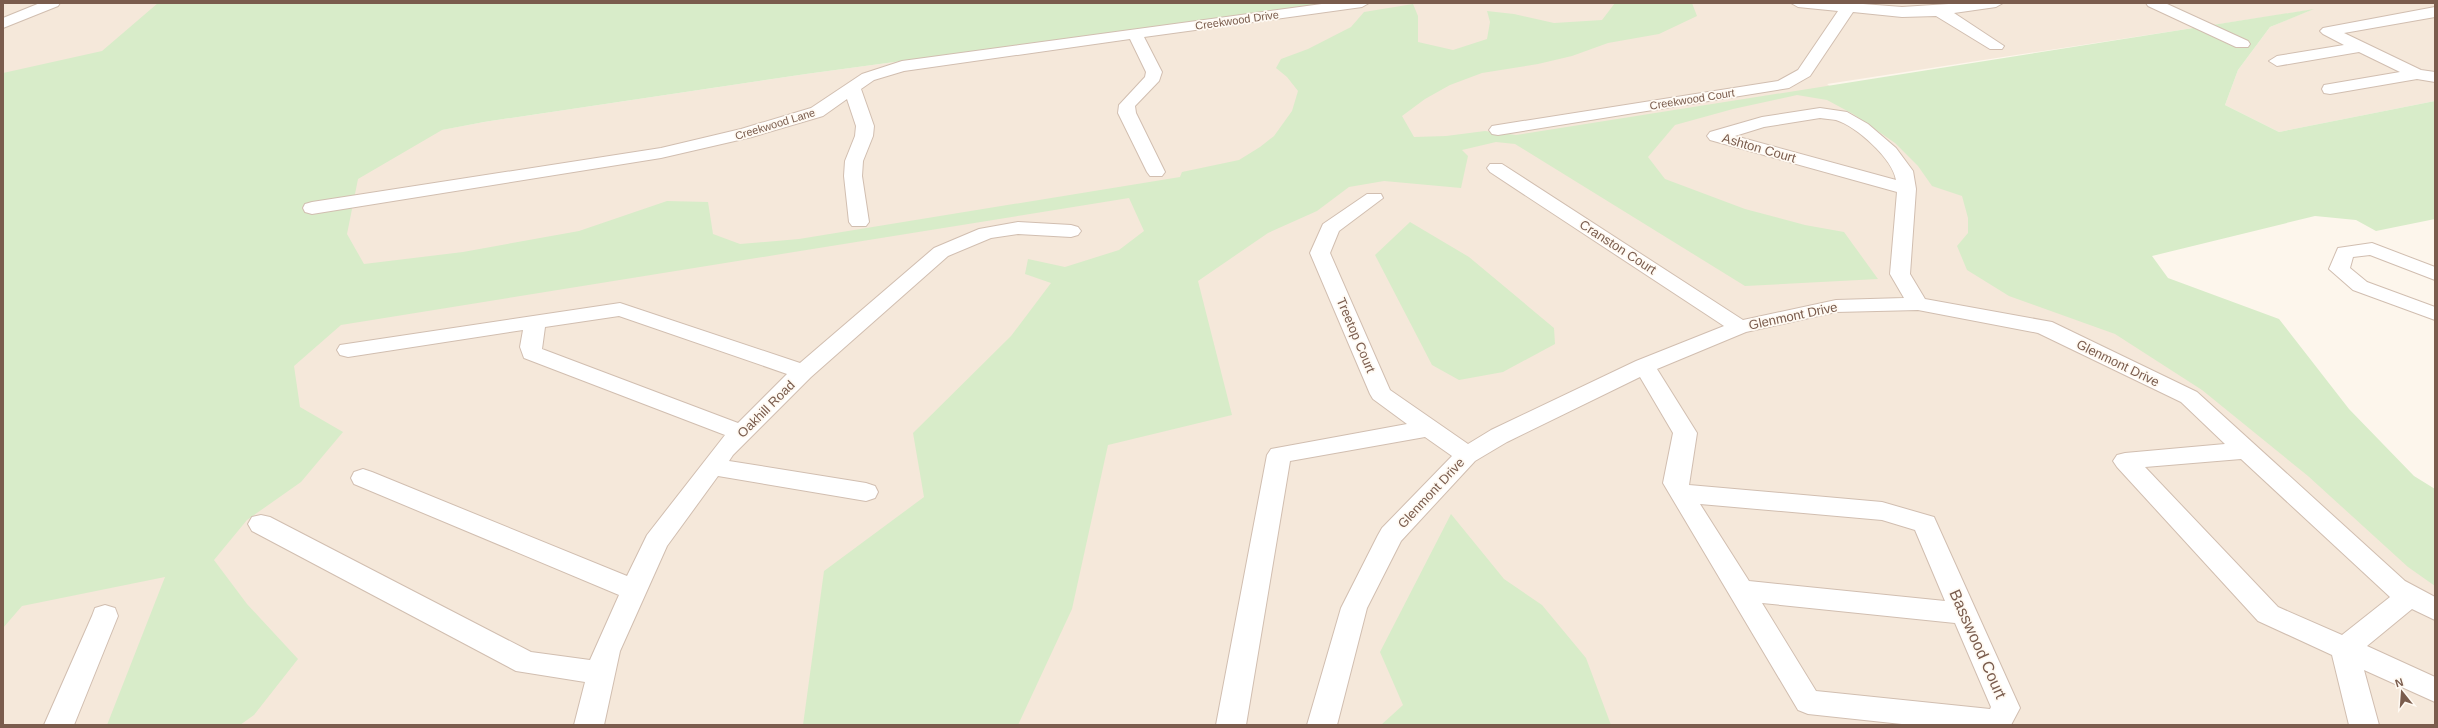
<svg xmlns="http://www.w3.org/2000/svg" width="2438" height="728" font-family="Arial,sans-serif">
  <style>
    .residential { fill: #f5e8da }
    .green { fill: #d8ecc9 }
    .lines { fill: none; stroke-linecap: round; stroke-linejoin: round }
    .minor-casing { stroke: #d1beb0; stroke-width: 2 }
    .minor { fill: #fff; fill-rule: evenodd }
    .labels { text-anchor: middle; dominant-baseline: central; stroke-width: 3.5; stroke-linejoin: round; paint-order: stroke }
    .far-street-label { font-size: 11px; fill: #7a5c4d; stroke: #fffaf3 }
    .street-label { font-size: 13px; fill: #7a5c4d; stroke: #fffaf3 }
    .near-street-label { font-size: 16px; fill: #7a5c4d; stroke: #fffaf3 }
  </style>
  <rect width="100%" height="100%" fill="#fdf6ec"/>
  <path class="residential" d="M3,3H276L3,108Z
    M1331,3H2435V101L2279,132L2225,105L2238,70L2270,27L2311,10L1827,84L2435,525V725H3V609L345,148L484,122L806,74Z"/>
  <path class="green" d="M158,3H1331L806,74L484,122L442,130L358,179L347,234L364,264L463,252L579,231L667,201L708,202L713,234L740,244L799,239L1180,177L1182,172L1239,160L1260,147L1274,136L1292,111L1298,91L1287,77L1276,68L1281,59L1308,49L1351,27L1364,12L1413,4L1418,16V42L1453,50L1487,39L1490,22L1487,11L1514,14L1554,23L1602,20L1615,3H1692L1697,16L1659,34L1608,43L1572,56L1538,64L1482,73L1450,85L1425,99L1402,116L1414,137L1446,136L1485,131L1516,135L2314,9L2270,27L2238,70L2225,105L2279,132L2435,101V219L2376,231L2356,220L2315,216L2152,256L2168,278L2279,319L2349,409L2414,476L2435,489V586L2408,567L2308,476L2202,390L2115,334L2009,296L1967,270L1957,246L1968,233V218L1962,196L1932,186L1918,166L1895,143L1853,114L1827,100L1797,95L1733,109L1675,125L1648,157L1665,179L1745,209L1805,225L1844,232L1878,279L1745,286L1515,144L1496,142L1462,150L1468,156L1461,188L1384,181L1349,187L1317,211L1268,233L1198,281L1232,415L1108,445L1072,609L1018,725H803L824,571L924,497L913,433L1011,336L1051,283L1025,274L1028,259L1065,267L1119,250L1144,231L1129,198L341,325L294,366L300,407L343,432L301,482L247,520L214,560L247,604L298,659L254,715L240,725H107L165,577L22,606L3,628V73L102,51Z
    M1410,222L1469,257L1554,328L1555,344L1503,372L1459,380L1432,365L1375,255Z
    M1451,514L1504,579L1542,605L1586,658L1611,725H1381L1403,705L1380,652Z"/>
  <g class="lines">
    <g class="minor-casing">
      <path id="minor" d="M40,3H60L58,6L3,28V18Z
        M1329,3H1369L1362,7L1144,37L1162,72L1159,81L1135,106L1136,113L1165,172L1162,176H1150L1147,172L1118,113L1119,105L1145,77L1146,72L1130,39L904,71L874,80L861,89L874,126L873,136L863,161L862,176L869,222L866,226H852L849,222L844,176L845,161L855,136L856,126L847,99L823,116L752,137L661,158L312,214L305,212L303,208L305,204L312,202L661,148L741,129L811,108L862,74L902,61Z
        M1791,3H1850L1902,7L1964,3H2003L1996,7L1954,13L2004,46L2002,49H1990L1936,16L1902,17L1853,12L1810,76L1789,88L1498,135L1492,134L1489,130L1492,126L1498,125L1778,81L1798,70L1838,11L1798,7Z
        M2146,3H2165L2248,41L2250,44L2248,47H2236L2148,6Z
        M2435,7V17L2344,33L2421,70L2435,72V82L2417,79L2330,94L2324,93L2322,89L2324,85L2400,72L2359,52L2277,66L2269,61L2277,56L2344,45L2323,34L2320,31L2323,28Z
        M1820,108L1847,112L1868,124L1896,148L1913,171L1916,189L1910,274L1925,299L2052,322L2197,392L2405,581L2435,597V620L2412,609L2367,646L2435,677V702L2364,670L2379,725H2349L2332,655L2258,621L2117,467L2113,461L2117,455L2125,453L2225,444L2181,402L2038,333L1918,310L1836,312L1746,332L1657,369L1697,433L1689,485L1882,502L1934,517L2020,708L2011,725H1911L1808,714L1798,710L1663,483L1673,433L1640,377L1507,442L1475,461L1401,541L1367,608L1337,725H1307L1341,608L1378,535L1382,528L1452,456L1425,437L1290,461L1246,725H1216L1267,455L1271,449L1407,424L1373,399L1370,394L1310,253L1323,224L1367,194H1381L1383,198L1339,231L1330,253L1390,390L1468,444L1491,430L1636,361L1724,326L1490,172L1487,168L1490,164H1502L1743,320L1836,300L1904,298L1890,274L1897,192L1710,140L1707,136L1710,132L1762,117ZM1820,118C1825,119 1831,119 1836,120C1856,126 1893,159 1896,180L1735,136L1764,127ZM2241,459L2390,597L2342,635L2278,607L2145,467ZM1700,504L1882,520L1915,530L1945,601L1749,581ZM1762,603L1955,623L1991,707L1990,709L1816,691Z
        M1018,222L1071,225L1078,227L1081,231L1078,235L1071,237L1018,234L991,238L948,256L811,377L733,455L729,461L866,483L875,486L878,492L875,498L866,501L718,476L667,546L620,651L604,725H574L585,682L516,671L252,531L248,524L252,517L261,515L270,517L531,652L590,660L619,595L354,484L351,478L354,472L363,469L372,472L627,576L647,535L725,435L524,358L520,347L523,330L348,357L340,355L337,350L340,345L620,303L800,363L934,248L979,229ZM619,316L787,374L738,423L542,349L545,327Z
        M2372,243L2435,267V280L2370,255L2353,257L2350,268L2367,282L2435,307V320L2353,290L2329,269L2338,248Z
        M105,605L115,608L118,616L74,725H44L92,616L95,608Z"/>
    </g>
    <use href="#minor" class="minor"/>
  </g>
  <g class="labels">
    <g class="far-street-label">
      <text transform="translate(1237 20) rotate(-8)">Creekwood Drive</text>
      <text transform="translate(1692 99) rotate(-9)">Creekwood Court</text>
      <text transform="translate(775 124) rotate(-17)">Creekwood Lane</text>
    </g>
    <g class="street-label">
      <text transform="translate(1759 148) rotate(16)">Ashton Court</text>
      <text transform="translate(1618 247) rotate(33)">Cranston Court</text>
      <text transform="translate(1793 316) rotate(-12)">Glenmont Drive</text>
      <text transform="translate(1356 335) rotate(67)">Treetop Court</text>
      <text transform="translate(2118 363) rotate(26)">Glenmont Drive</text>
      <text transform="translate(766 409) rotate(-45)">Oakhill Road</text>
      <text transform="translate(1431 493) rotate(-47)">Glenmont Drive</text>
    </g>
    <g class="near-street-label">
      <text transform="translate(1978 644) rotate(66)">Basswood Court</text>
    </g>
  </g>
  <rect width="2438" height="728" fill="none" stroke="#7a5c4d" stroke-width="8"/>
  <g transform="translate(2402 692) rotate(343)" stroke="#fffaf3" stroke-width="3" paint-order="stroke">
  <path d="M0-3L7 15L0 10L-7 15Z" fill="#7a5c4d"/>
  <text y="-6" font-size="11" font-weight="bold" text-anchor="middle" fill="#7a5c4d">N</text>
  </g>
</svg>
